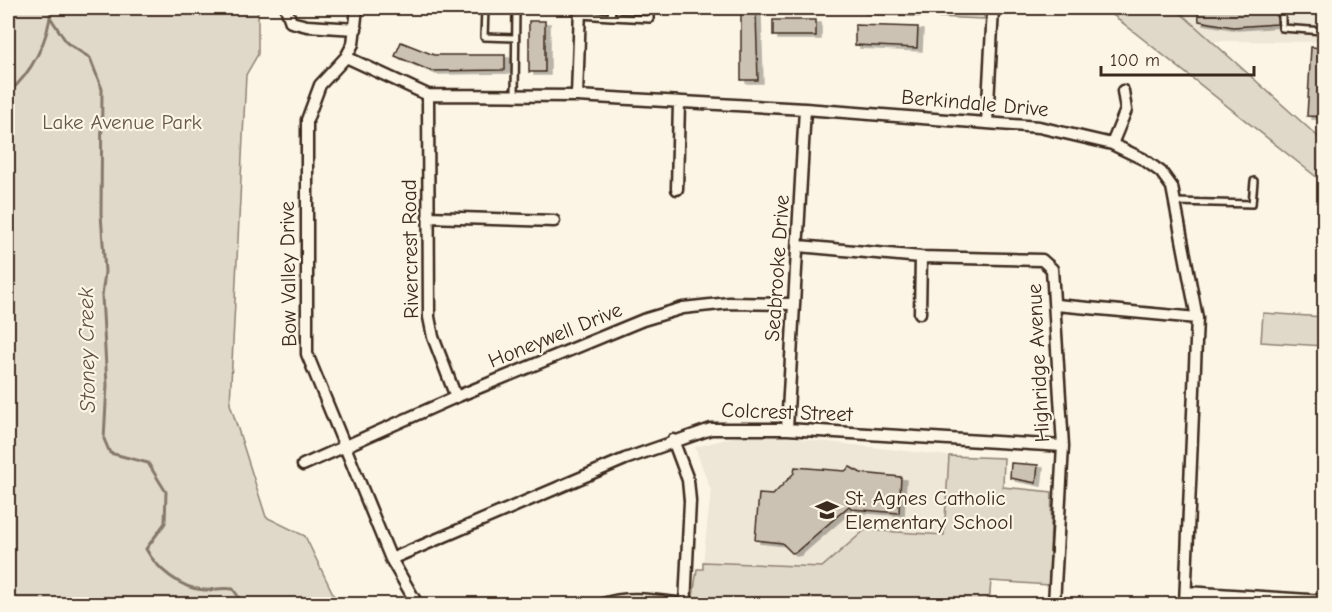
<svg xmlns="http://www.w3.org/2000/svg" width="1332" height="612" font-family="'Comic Neue',sans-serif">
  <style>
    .built { fill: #eee6d6 }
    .green { fill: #e0d8c8; stroke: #8e8173; stroke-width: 1.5 }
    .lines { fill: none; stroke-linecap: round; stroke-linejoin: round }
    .stream { stroke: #85796b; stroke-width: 3 }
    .building { fill: #ccc2b3; stroke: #3b2a1e; stroke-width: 1.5; filter: url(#shadow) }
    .lane-casing { stroke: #3b2a1e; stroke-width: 10 }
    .street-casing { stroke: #3b2a1e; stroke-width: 15 }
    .lane { stroke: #fcf5e5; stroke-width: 5 }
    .street { stroke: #fcf5e5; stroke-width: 10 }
    .labels { text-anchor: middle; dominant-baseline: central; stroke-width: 4.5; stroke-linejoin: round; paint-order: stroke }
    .street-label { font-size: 21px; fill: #3b2a1e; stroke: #fcf5e5 }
    .park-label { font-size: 21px; fill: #645648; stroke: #fcf5e5 }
    .poi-label { font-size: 21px; fill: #3b2a1e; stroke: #fcf5e5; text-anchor: start }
    .water-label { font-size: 22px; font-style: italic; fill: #605144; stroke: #fcf5e5 }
  </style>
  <defs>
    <filter id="shadow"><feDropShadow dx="5" dy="3" stdDeviation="0" flood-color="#0004"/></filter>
  </defs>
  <rect width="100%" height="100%" fill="#fcf5e5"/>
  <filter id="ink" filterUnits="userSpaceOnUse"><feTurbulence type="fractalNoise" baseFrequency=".0167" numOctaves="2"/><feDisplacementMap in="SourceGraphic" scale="12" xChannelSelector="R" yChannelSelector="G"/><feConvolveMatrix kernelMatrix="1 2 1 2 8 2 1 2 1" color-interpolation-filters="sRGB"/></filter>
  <g filter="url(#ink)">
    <path class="built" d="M1175,8H1324V42L1213,41Z
      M742,435L776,436L949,456L945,535L865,530L822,567L703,562L711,491L695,447Z"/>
    <path class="green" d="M8,8H258V54L246,75L230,404L266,517L305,536L338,604H8Z
      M866,8H984V19L866,14Z
      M1104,8H1175L1324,142V183Z
      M1263,313L1324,317V346L1261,342Z
      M949,456L1004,458L1003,487L1052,492L1049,585L991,581L989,604H692L697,569H703V562L822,567L865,530L944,535Z"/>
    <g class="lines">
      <path class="stream" d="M50,17L67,43L90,58L102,89L101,214L105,272L102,296L107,385L104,439L110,453L148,463L166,492L165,523L146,549C156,568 181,589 204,590C214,590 222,587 233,589L240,599L238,604
        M8,93C32,73 49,39 51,8"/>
    </g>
    <path class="building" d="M1198,8H1277V24L1233,27L1199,21Z
      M741,13H756L758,80H741Z
      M773,20H816V36H773Z
      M529,21H545V72H529Z
      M855,25L918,27L917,48L855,45Z
      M401,42L434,55H505V70L431,71L395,56Z
      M1311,47L1324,48V117L1307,116Z
      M1011,463L1038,465L1036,483L1010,478Z
      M795,467L845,471L850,467L861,473L901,477L899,513L852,509L849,506L796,552L792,553L782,543L755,540L759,494L773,495L794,473Z"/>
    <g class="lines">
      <g class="lane-casing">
        <path id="lane" d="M485,8L484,37L515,38
          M689,8H706
          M1282,8V28L1324,31
          M580,15L611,17L612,8
          M611,17L650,19V8
          M515,96L516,8
          M1176,202L1252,204L1254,181"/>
      </g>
      <g class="street-casing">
        <path id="street" d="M286,8L291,22L307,26L356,29
          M357,8L353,44L346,57L320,85L307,120V354L391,559L417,604
          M346,57L428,95L577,96L805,109L1039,127L1112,144L1143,159L1161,172L1172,187L1197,318L1185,604
          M428,95L429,317L433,337L456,397
          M577,96L580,8
          M987,123L993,8
          M1112,144L1126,110L1123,91
          M677,189L679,102
          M428,217L554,221
          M799,246L921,257L1042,260L1052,269L1063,446L1054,604
          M1056,305L1197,318
          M920,313L921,257
          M787,429L805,109
          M673,440L688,480L690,501L685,604
          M303,465L456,397L643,320L683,308L729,303L793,304
          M391,559L625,459L711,429H787L1063,446
          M1186,592L1324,601
          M603,604C629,595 658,601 685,604"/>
      </g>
      <use href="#lane" class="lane"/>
      <use href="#street" class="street"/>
    </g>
  </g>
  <defs>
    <g id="school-bare" transform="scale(1.8)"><path d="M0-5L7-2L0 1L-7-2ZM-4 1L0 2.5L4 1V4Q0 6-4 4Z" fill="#3b2a1e" stroke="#fcf5e5" stroke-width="2.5" paint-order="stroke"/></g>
  </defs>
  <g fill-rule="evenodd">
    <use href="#school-bare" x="827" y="510"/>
  </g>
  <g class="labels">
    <g class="street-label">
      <text transform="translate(975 103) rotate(5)">Berkindale Drive</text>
      <text transform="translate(410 249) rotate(-91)">Rivercrest Road</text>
      <text transform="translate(777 268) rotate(-86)">Seabrooke Drive</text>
      <text transform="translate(288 274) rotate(-91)">Bow Valley Drive</text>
      <text transform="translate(555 335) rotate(-22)">Honeywell Drive</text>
      <text transform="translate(1038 363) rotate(-93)">Highridge Avenue</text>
      <text transform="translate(787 412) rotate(2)">Colcrest Street</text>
    </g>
    <g class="park-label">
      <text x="122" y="122">Lake Avenue Park</text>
    </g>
    <g class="poi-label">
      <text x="845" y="498">St. Agnes Catholic<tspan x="845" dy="24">Elementary School</tspan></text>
    </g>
    <g class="water-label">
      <text transform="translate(87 350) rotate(-91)">Stoney Creek</text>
    </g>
  </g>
  <rect width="1332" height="612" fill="none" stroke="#fcf5e5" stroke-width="30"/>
  <rect x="15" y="15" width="1302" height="582" fill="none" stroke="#3b2a1e" stroke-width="2" filter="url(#ink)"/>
  <path d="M1101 66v9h153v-9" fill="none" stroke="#3b2a1e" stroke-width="3"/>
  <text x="1110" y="66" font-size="18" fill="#3b2a1e" stroke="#fcf5e5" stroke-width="4.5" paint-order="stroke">100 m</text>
</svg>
